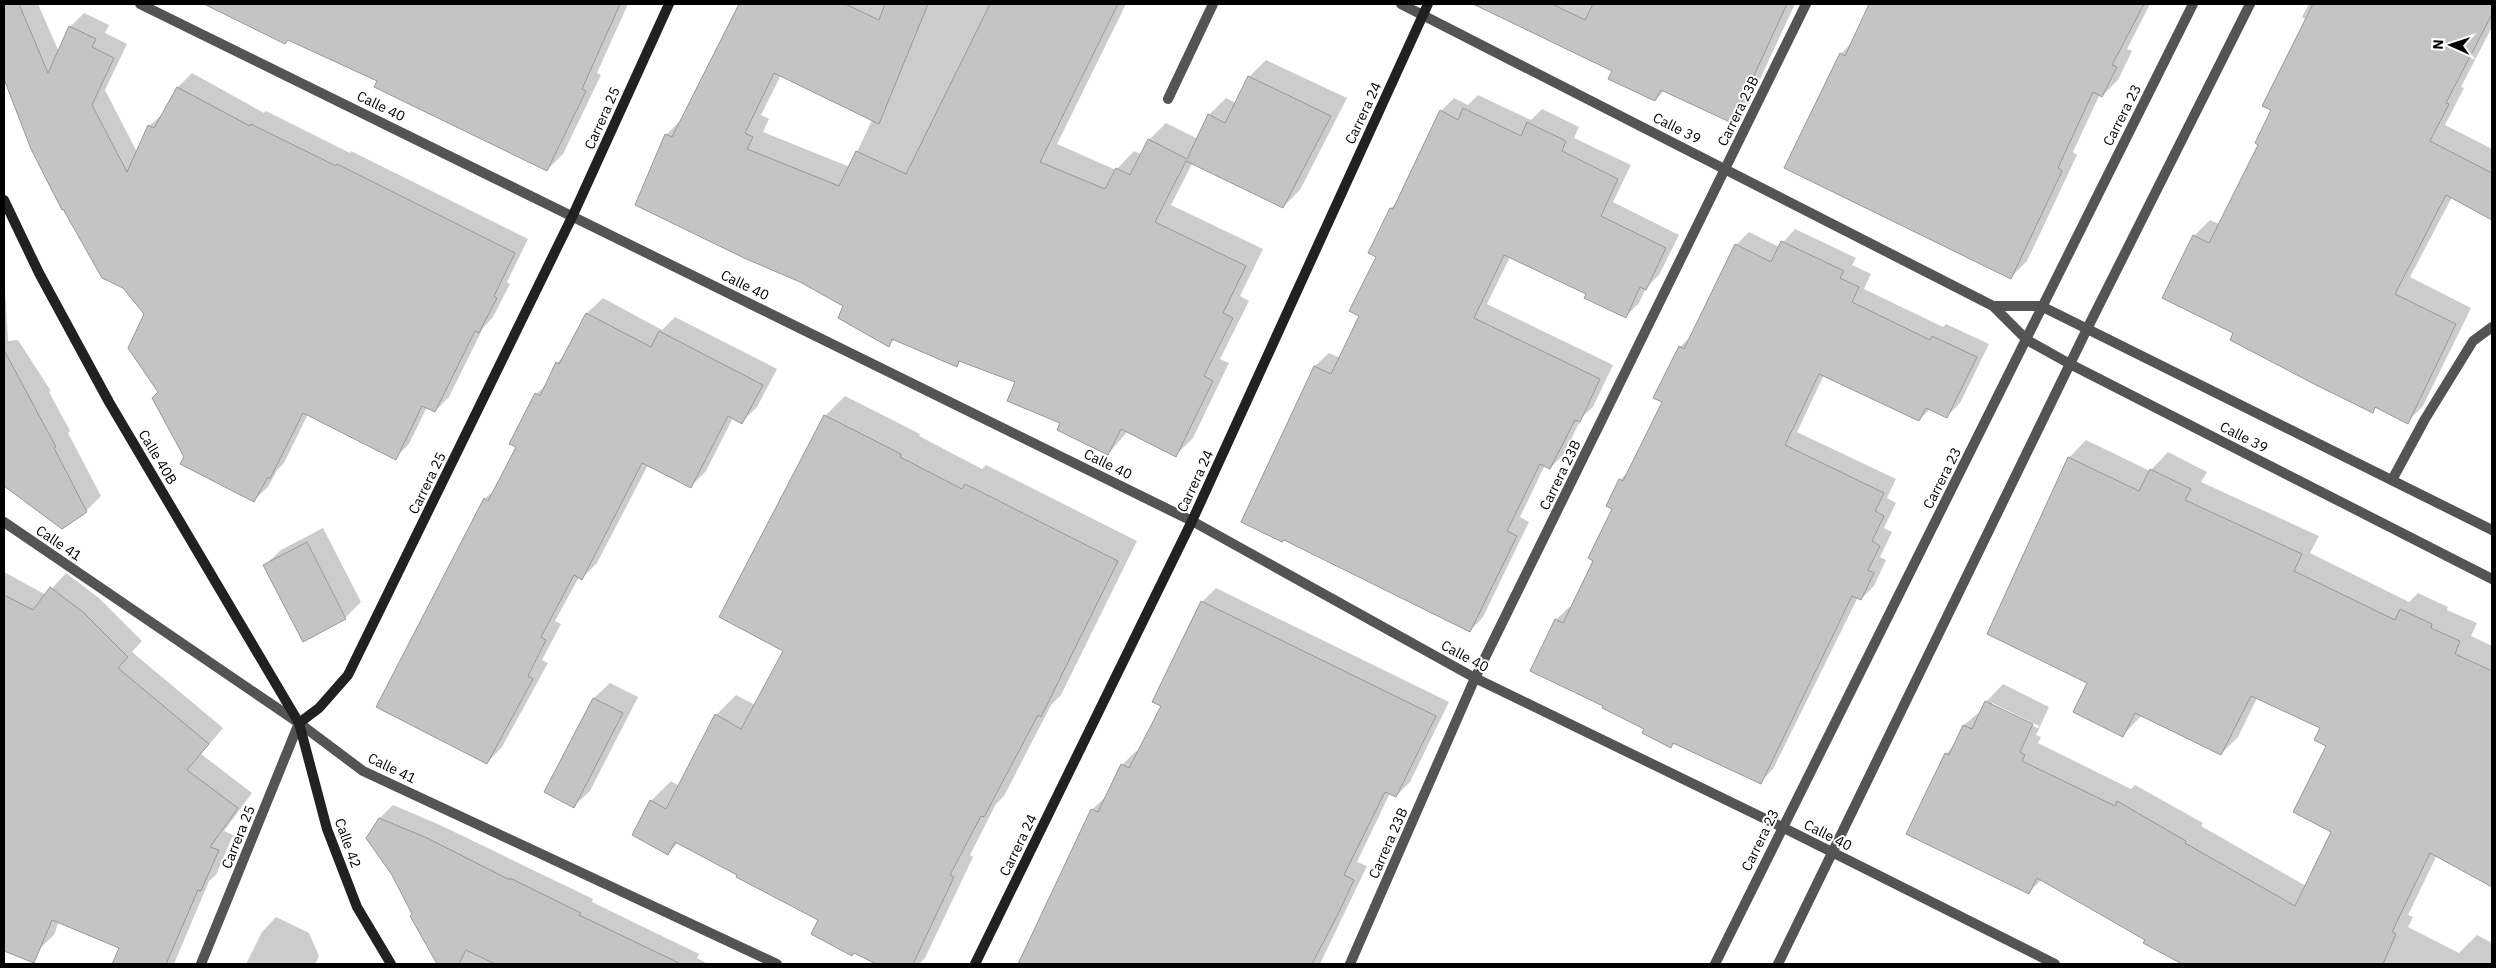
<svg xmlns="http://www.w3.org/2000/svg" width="2496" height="968" font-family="'IBM Plex Sans',sans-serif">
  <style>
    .shadow { fill: #0003; fill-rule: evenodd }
    .building { fill: #c4c4c4; stroke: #989898 }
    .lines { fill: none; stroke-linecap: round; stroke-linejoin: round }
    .lane { stroke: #545454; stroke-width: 10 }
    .street { stroke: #545454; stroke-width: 10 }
    .secondary { stroke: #212121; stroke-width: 10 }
    .labels { text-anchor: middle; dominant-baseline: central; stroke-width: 4; stroke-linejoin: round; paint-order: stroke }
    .street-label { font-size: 14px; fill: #000; stroke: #fff }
  </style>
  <rect width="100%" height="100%" fill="#fff"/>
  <path class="shadow" d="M4,4H38L59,52L70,27L84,13L109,25L105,33L127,44L105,90L137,152L149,126L164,113L178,87L192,73L264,113L266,111L350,153L351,151L528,239L507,282L510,284L493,317L483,328L449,397L435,411L427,407L409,444L395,458L308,414L284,463L277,470L268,487L254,500L186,457L160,392L145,314L33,149L4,78Z
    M204,4H628L597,73L601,75L563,154L547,170L378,81L289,39L285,43Z
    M744,4H1126L1057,144L1116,170L1134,151L1142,155L1149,140L1166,123L1198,139L1209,115L1226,98L1236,103L1249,77L1266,60L1347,98L1300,190L1283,207L1193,162L1171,205L1263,249L1240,296L1249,301L1220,359L1229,363L1193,438L1176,455L1128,431L1108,454L1062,423L1016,382L962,360L957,365L895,339L889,345L666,135L683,118ZM781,75L872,120L850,167L763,132L769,119L761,115Z
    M1517,4H1795L1748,105L1732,121L1665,90L1655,100L1614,70L1510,20Z
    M1871,4H2150L2127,49L2132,51L2118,80L2102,96L2100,94L2073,152L2077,155L2027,261L2011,277L1841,54L1852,42Z
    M2309,4H2492V27L2461,87L2464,88L2445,125L2492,149V218L2452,197L2410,277L2471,308L2423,406L2407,422L2377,407L2372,411L2235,333L2194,236L2210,220L2219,224L2260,144L2306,20L2302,17Z
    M1478,95L1531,120L1542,109L1579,127L1574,138L1631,165L1613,202L1679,235L1659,275L1646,288L1639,303L1626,316L1588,293L1510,257L1487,304L1613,365L1593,407L1582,417L1564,454L1550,468L1545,465L1520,517L1529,522L1483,617L1470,631L1285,538L1242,522L1315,366L1329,353L1340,358L1360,315L1391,208L1399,201L1441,111L1454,98L1468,105Z
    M1795,229L1856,258L1852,265L1871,274L1864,289L1943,327L1946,324L1989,344L1960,403L1947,416L1930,409L1919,420L1824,375L1797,432L1896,479L1887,498L1896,503L1884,528L1892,532L1880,557L1886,560L1874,586L1861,599L1858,597L1773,769L1760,782L1675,743L1671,746L1645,728L1556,620L1569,607L1572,609L1595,561L1614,508L1620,480L1630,470L1663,402L1680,347L1693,334L1736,245L1749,232L1779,247Z
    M4,275L8,341L18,340L51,391L49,392L70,431L68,433L101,496L86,511L62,528L4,486Z
    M603,298L662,330L675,317L777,369L757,407L742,422L733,418L706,471L691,486L648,465L597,563L582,578L579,577L555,621L561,624L542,660L548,663L502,747L487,763L485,499L497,487L518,447L536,394L548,383L557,363L565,355L587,313Z
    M845,396L920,434L919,436L982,469L986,465L1137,541L1061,695L1051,705L1004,796L996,804L970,855L973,857L925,958L919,964H878L854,952L820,920L739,874L678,843L668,853L651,801L671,781L679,786L716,715L736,695L755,705L784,650L721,617L825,416Z
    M2086,440L2150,471L2168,452L2207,472L2201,482L2319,536L2310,553L2409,602L2418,593L2448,607L2447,610L2477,623L2471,636L2492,646V886L2437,855L2408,915L2413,917L2408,927L2459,953L2477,935L2492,943V964H2188L2145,942L2147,939L2042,879L2029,892L1946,754L1955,744L1964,725L1983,709L1986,702L2003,684L2049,707L2036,735L2041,737L2038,743L2131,789L2135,785L2203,823L2201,826L2306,886L2333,832L2328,745L2321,728L2257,698L2238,737L2221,754L2142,715L2123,735L2088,682L2069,458ZM1992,703L2039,726L2038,728L1992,706Z
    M323,528L361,602L345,618L265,565L281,550Z
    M4,572L46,595L66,573L99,598L142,641L132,652L223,728L201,754L252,793L224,831L233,835L216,875L209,881L174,964H113L121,947L59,921L54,935L39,949L4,935Z
    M1216,588L1449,702L1410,782L1396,796L1390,793L1357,862L1367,866L1320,964H1019L1092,810L1106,796L1122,765L1136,751L1139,753L1162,706L1202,602Z
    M610,683L638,697L590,791L574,806L546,792L594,698Z
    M393,805L440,825L593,899L592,902L699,954L697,958L708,964H438L412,917L413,915L380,818Z
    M276,917L309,933L319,956L315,964H246L262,932Z"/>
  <path class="building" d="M4,4H19L48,73L69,26L96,39L92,47L114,58L92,105L127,172L148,125L154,128L177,87L250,126L251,124L336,166L337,164L515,253L494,296L497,298L479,333L475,331L435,412L422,406L396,460L303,413L270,479L268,477L254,502L180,464L184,457L152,398L158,392L128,348L144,314L123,288L102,278L63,209L62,210L31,149L4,79Z
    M204,4H620L582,89L586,91L547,171L374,87L377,81L288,40L285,44Z
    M739,4H845L879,20L885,4H928L879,124L774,73L745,133L753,137L747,149L839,186L856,151L906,174L990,4H1118L1040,162L1105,189L1116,168L1130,175L1148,139L1187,159L1208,114L1225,123L1248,76L1331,116L1283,208L1186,161L1155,222L1246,266L1223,313L1233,318L1204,376L1213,381L1176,457L1121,429L1108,455L1057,430L1060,423L1007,401L1015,382L959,361L957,367L892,339L889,347L838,318L843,306L800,282L744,258L635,205L665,134L672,137Z
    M1473,4H1552L1585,20L1593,4H1787L1732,123L1661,90L1655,101L1608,79L1612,71Z
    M1869,4H2144L2112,65L2117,67L2102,97L2093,92L2058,168L2062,171L2011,279L1784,168L1840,53L1845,56Z
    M2313,4H2492V14L2446,103L2449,104L2430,141L2492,173V220L2446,195L2395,294L2456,324L2408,424L2375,407L2373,413L2318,386L2230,340L2233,333L2162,298L2193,235L2209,243L2258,145L2255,143L2271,110L2262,106Z
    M1463,108L1521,136L1527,122L1566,141L1562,151L1618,179L1601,216L1666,248L1646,290L1640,287L1626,318L1584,298L1586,294L1504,255L1474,318L1600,379L1580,422L1575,420L1550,469L1540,464L1507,531L1517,536L1470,632L1284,540L1282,542L1241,522L1314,366L1331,374L1359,316L1349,311L1376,257L1368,253L1390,208L1393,209L1440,110L1458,120Z
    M1781,241L1844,271L1840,278L1859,287L1852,302L1930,340L1932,336L1977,357L1947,418L1926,408L1919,421L1819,374L1785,445L1884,493L1875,511L1884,516L1872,541L1880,546L1868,570L1874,573L1861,600L1852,596L1761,784L1673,743L1671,748L1642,733L1644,729L1602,708L1603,706L1530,671L1555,619L1563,623L1593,561L1588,558L1612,509L1606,506L1619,479L1623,481L1662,402L1653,398L1679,346L1684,349L1735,244L1771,262Z
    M586,313L651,347L659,331L763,385L742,424L728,416L691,488L642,463L582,580L574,575L541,637L546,640L528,676L533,679L487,764L376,707L484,498L488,501L516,447L509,444L535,393L540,396L556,362L559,364Z
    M4,350L56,447L54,448L87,512L62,529L4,486Z
    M824,415L901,454L900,457L962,489L965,484L1118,561L1041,717L1038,715L984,817L981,816L950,875L954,877L913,964H876L854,953L852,956L811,934L818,920L736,877L737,875L675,842L668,855L632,835L650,800L666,809L715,714L741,729L783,651L719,617Z
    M2068,457L2139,491L2150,469L2191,489L2185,500L2302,554L2294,571L2395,620L2400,609L2432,624L2431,628L2460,641L2455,654L2492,671V887L2430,853L2392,932L2396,934L2383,964H2182L2143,943L2145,940L2037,878L2029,894L1906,834L1945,753L1949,755L1963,725L1972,729L1985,701L2033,724L2020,752L2025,755L2022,761L2115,806L2117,801L2186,841L2185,843L2295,906L2331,832L2293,812L2326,746L2314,740L2320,728L2251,696L2221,755L2135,713L2123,737L2073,712L2087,683L1987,634Z
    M307,542L346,619L303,642L263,565Z
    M50,587L84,613L128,657L118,668L209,744L187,770L238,808L210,847L219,850L201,891L198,890L166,964H112L119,948L52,920L34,963L4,951V595L33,610Z
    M1201,601L1436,716L1396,797L1385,792L1344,875L1354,880L1337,916L1312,964H1018L1091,809L1098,812L1121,764L1129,768L1161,706L1152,702Z
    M593,698L623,713L574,808L544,792Z
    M379,818L427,838L510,880V878L581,913L579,915L681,964H495L466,950L459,964H437L410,916L412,914L392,875L366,838Z"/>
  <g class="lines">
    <path class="lane" d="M1168,99L1213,4
      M2392,480L2425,419L2473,341L2492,327"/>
    <path class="street" d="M140,4L1192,521L1475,678L1782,827L2055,964
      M1401,4L1993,306L2027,340L2070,364L2492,579
      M1993,306H2041L2492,530
      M4,522L299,723L363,771L777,964
      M201,964L299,723
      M1350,964L1475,678L1806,4
      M1715,964L2193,4
      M1778,964L2087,329L2250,4"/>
    <path class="secondary" d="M4,200L39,273L109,402L299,723L327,829L357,907L391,964
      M299,723L319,708L348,675L573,215L669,4
      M975,964L1192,521L1428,4"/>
  </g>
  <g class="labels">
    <g class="street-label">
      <text transform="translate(381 106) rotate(26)">Calle 40</text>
      <text transform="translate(1738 111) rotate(-64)">Carrera 23B</text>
      <text transform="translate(1363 113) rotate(-65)">Carrera 24</text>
      <text transform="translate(2122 115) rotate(-63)">Carrera 23</text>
      <text transform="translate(602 118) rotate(-66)">Carrera 25</text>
      <text transform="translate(1677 128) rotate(27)">Calle 39</text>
      <text transform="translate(745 285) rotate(26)">Calle 40</text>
      <text transform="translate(2244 437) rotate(27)">Calle 39</text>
      <text transform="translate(158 457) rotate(59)">Calle 40B</text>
      <text transform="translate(1108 464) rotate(26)">Calle 40</text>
      <text transform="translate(1560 475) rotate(-64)">Carrera 23B</text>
      <text transform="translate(1942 478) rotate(-63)">Carrera 23</text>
      <text transform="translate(1195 481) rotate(-65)">Carrera 24</text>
      <text transform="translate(427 483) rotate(-64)">Carrera 25</text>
      <text transform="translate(59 543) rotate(34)">Calle 41</text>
      <text transform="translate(1465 656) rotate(28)">Calle 40</text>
      <text transform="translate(392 768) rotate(26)">Calle 41</text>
      <text transform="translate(1828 835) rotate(27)">Calle 40</text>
      <text transform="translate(238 837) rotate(-68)">Carrera 25</text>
      <text transform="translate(1760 840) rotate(-64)">Carrera 23</text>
      <text transform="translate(348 843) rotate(70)">Calle 42</text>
      <text transform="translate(1388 843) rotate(-66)">Carrera 23B</text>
      <text transform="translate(1018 845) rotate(-64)">Carrera 24</text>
    </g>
  </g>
  <rect width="2496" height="968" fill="none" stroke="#000000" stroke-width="10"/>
  <g transform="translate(2451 45) rotate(273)" stroke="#ffffff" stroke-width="4" paint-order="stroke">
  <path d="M0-4L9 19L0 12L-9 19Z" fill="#000000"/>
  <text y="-8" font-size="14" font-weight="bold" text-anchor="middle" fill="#000000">N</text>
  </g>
</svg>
